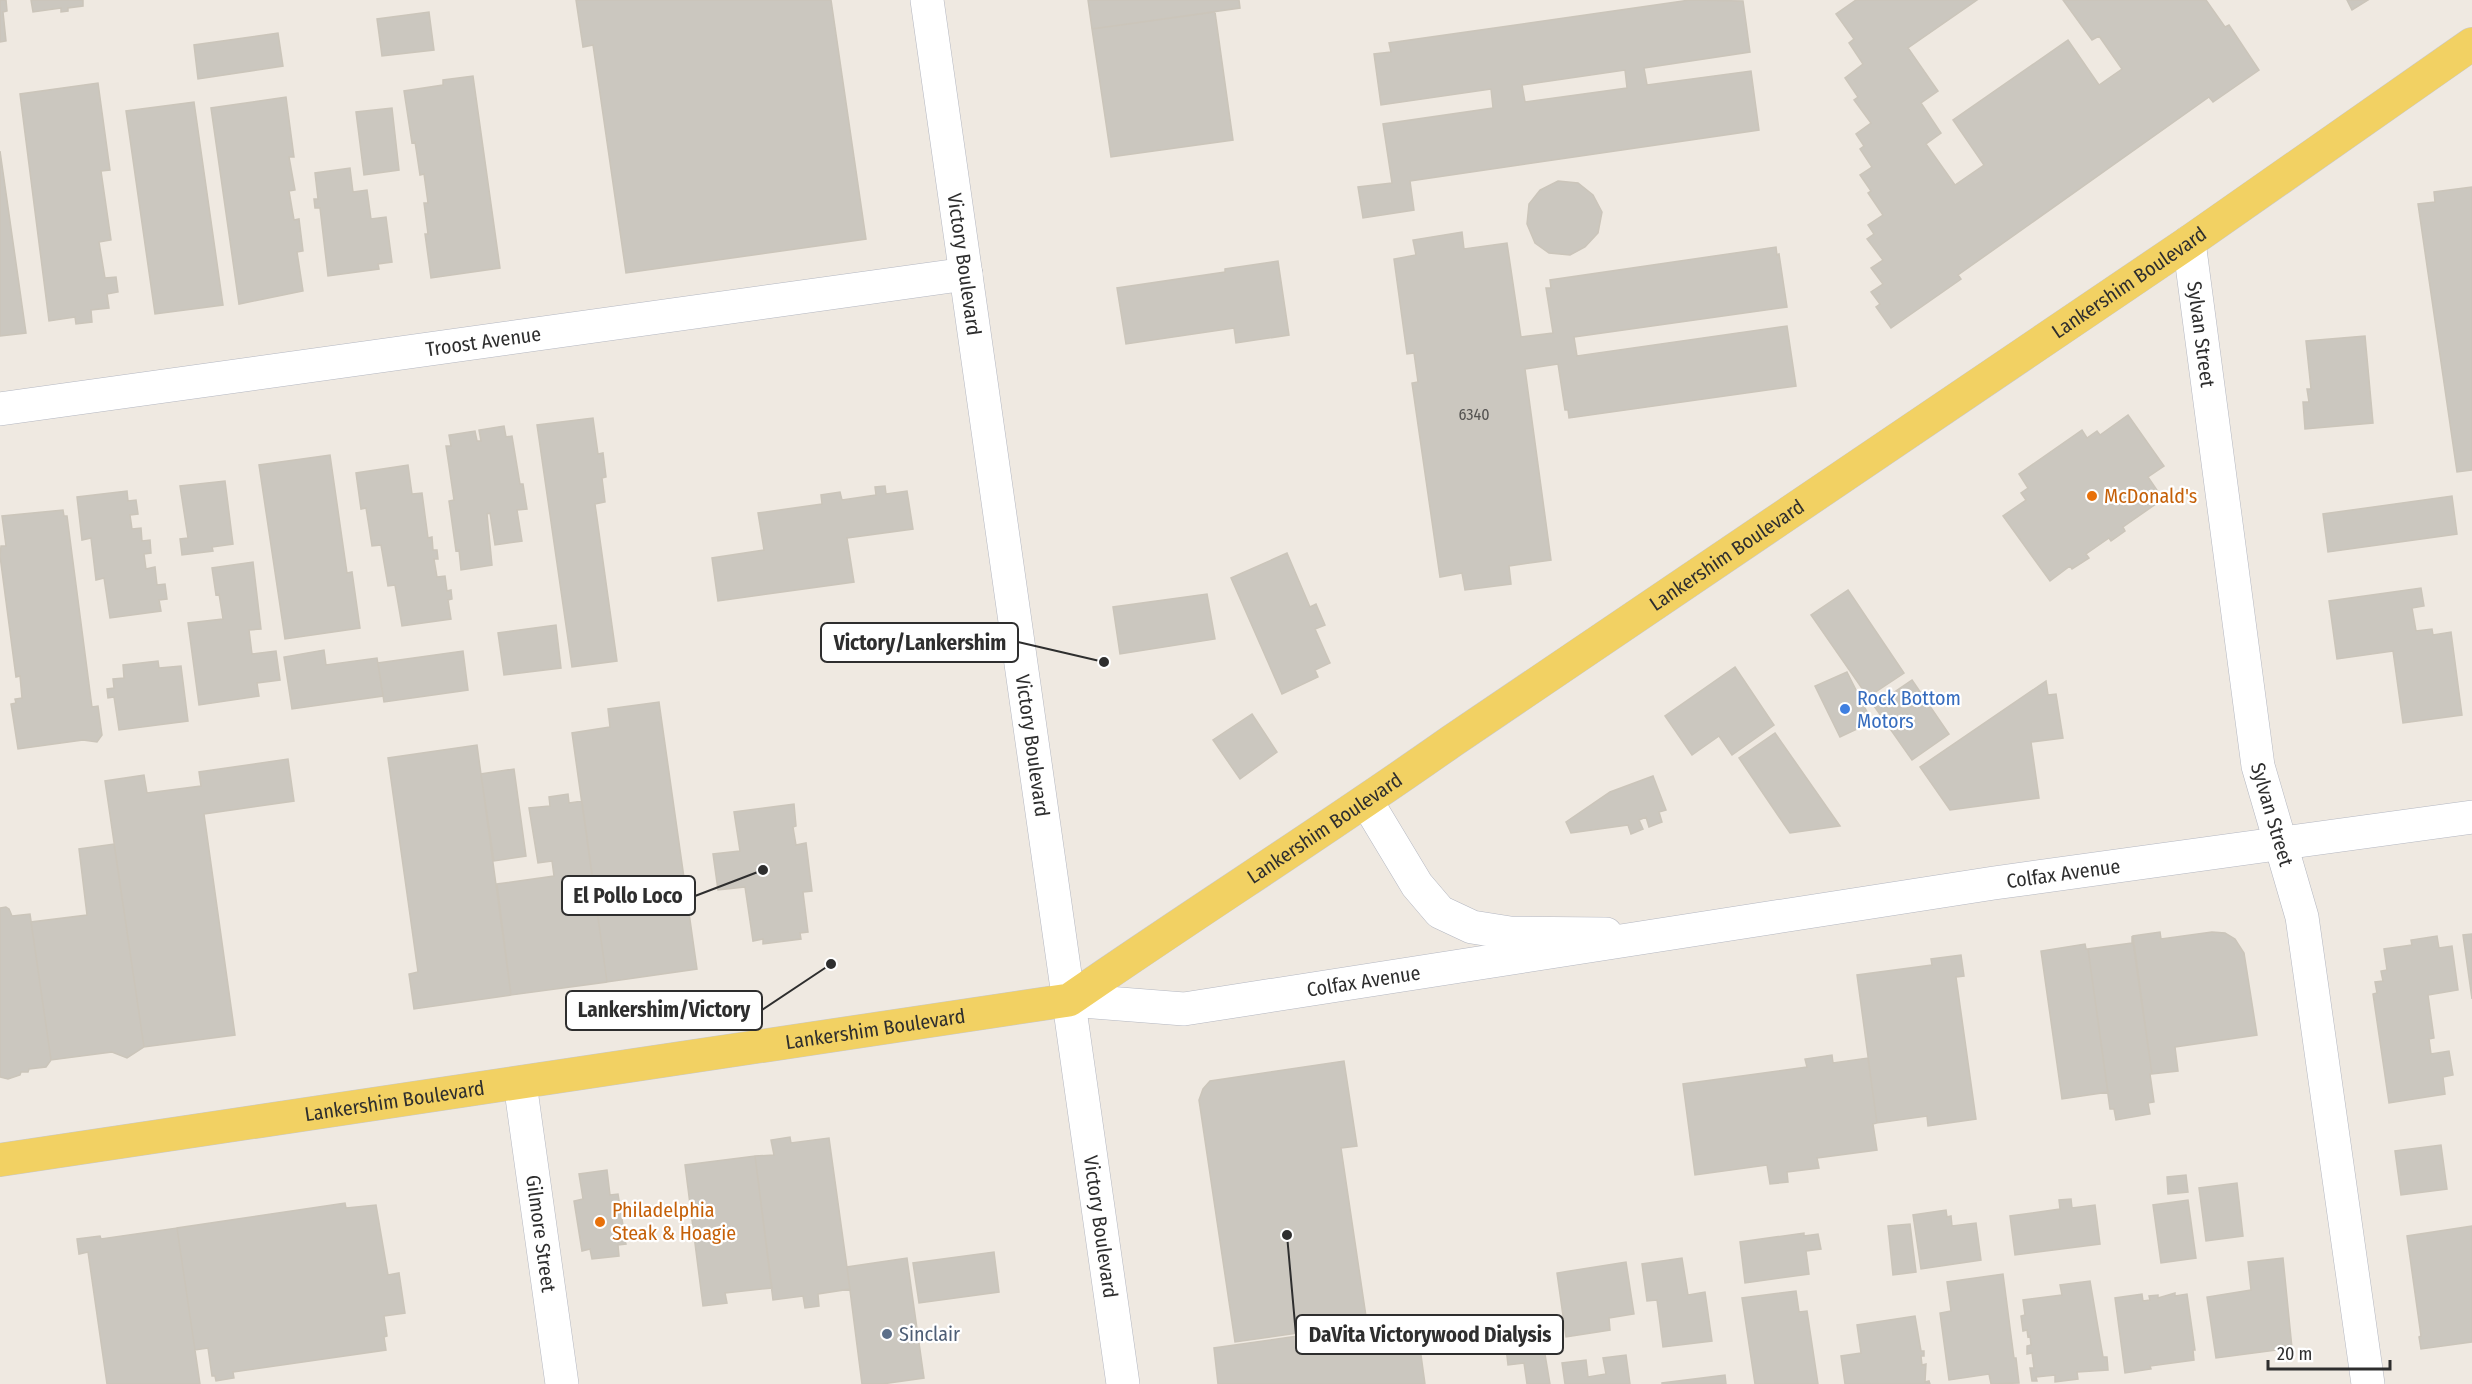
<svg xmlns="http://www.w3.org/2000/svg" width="2472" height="1384" font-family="'Fira Sans Condensed',sans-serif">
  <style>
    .building { fill: #cbc7bf; stroke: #cbc5ba; stroke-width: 1.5; fill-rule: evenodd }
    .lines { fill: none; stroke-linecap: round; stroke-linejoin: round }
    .minor-casing { stroke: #b4b7c1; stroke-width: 34 }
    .tertiary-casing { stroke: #b4b7c1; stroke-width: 34 }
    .secondary-casing { stroke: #b4b7c1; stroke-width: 34 }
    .primary-casing { stroke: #c9c9c9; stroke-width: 34 }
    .minor { stroke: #fff; stroke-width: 33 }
    .tertiary { stroke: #fff; stroke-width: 33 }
    .secondary { stroke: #fff; stroke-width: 33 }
    .primary { stroke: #f2d163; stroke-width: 33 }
    .food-dot { fill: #e8710a; stroke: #fff; stroke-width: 2 }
    .shop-dot { fill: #3f7fe0; stroke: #fff; stroke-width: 2 }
    .service-dot { fill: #5c6f8a; stroke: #fff; stroke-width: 2 }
    .labels { text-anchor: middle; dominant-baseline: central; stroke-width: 4.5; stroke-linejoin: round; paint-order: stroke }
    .number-label { font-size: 16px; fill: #555452 }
    .street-label { font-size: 20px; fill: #2e2e2e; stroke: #fff }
    .food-label { font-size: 20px; fill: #c56008; stroke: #fff; text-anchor: start }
    .shop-label { font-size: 20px; fill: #366cbe; stroke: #fff; text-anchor: start }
    .service-label { font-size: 20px; fill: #4e5e75; stroke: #fff; text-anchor: start }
    .leader { fill: none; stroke: #2e2e2e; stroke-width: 2 }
    .callout-dot { fill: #2e2e2e; stroke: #fff; stroke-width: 2 }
    .callout { fill: #fff; stroke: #2e2e2e; stroke-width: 2 }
    .callout-label { font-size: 21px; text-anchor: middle; font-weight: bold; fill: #2e2e2e }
  </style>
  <rect width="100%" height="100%" fill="#efe9e1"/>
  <path class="building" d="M0,0H6L7,11L3,12L6,41L0,42Z
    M31,0H83V6L68,8V11L61,12V8L33,12Z
    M576,0H831L866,239L626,273L593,45L583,47Z
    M1088,0H1239L1240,8L1092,29Z
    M1690,0L1743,1L1750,52L1644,68L1647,85L1751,71L1759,130L1410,181L1414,210L1363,218L1358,187L1392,183L1383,124L1493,108L1491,89L1381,105L1374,54L1391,52L1389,43ZM1625,70L1627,88L1525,102L1522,85Z
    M1856,0H1977L1908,48L1938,91L1921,103L1941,133L1926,144L1955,185L1984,165L1953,120L2068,40L2099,85L2122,69L2099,36L2092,40L2063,0H2206L2225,27L2229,25L2259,70L2213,102L2209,97L1958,275L1961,279L1891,328L1876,307L1880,304L1871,292L1883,284L1871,268L1883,260L1867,239L1874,234L1868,225L1883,215L1868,193L1871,191L1860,175L1872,167L1860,149L1864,146L1856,134L1871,123L1854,100L1858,97L1845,78L1863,64L1849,43L1854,39L1836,14Z
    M2347,0H2368L2352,10Z
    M429,12L434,50L382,56L377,19Z
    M1215,12L1233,140L1111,157L1092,29Z
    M278,33L283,66L198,79L194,45Z
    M473,76L500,268L431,278L425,234H428L424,203H428L424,174L420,175L415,142L412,143L404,91L443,85V80Z
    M98,83L110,170L101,171L111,240L99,242L105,278L116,277L118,292L107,294L109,308L91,310L92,322L76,324L75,317L49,321L20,94Z
    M286,97L294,157H289L295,190L289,191L294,220L299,219L303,251L297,252L303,291L239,304L211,108Z
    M194,102L223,305L155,314L126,111Z
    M392,108L399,170L364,175L356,112Z
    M0,151L26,333L0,336Z
    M350,168L353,192L367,190L371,219L386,217L392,262L378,264L379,269L328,276L320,208H315L314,199H318L315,173Z
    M1558,181L1578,183L1593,195L1602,212L1598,233L1585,247L1570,255L1549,253L1535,243L1527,224L1529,204L1540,190Z
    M2472,187V470L2457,472L2418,204L2435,202L2434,192Z
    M1462,232L1464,249L1507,243L1521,337L1553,333L1546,288H1551L1550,280L1776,247L1777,255L1779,254L1787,307L1574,337L1577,356L1787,326L1796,386L1569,418L1568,410H1565L1558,364L1525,369L1551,560L1509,566L1511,584L1465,590L1462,573L1440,577L1412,383L1418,382L1414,353L1407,354L1394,259L1416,255L1413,240Z
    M1278,261L1289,335L1236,343L1234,328L1126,344L1117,288L1225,272V269Z
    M2365,336L2373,423L2305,429L2303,402H2309L2307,389H2311L2306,341Z
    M2128,415L2164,466L2148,477L2163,499L2123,527L2125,531L2111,541L2109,538L2086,554L2089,558L2072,569L2070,566L2050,581L2003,516L2026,500L2021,493L2028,488L2019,474L2082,430L2087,438L2097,431L2100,435Z
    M593,418L598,454L603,453L606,477L602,478L605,502L595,504L617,661L572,667L537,425Z
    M504,426L506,437L512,436L520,484H523L527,509L517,510L522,541L495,545L490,513L487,514L492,565L461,570L459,550L456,551L449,501L454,500L446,446H451L449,435L475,431L477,441H481L479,430Z
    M330,455L347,573L352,572L360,628L285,639L259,465Z
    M408,465L412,494L422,493L428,538L432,537L433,550H437L438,559H434L437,577L445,576L447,591L451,590L452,599L448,600L451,619L402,626L395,585L388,586L381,545L372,546L366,508L361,509L356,473Z
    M225,481L233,544L212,547L213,551L182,555L180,539L188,538L180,486Z
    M885,486L886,494L907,491L913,529L847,538L854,582L718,601L712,558L764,550L758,513L822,504L821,495L840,492L842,500L876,495L875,487Z
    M127,491L128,501L136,500L138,514L130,515L132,529L141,528L142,541L150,540L151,553L144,554L146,569L155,567L157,585L165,584L167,599L159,600L161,611L110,618L104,578L96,580L91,538L82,540L77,497Z
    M2452,496L2457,534L2328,552L2323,514Z
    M63,510L64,516H67L92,707L98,706L102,735L97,742L83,740L18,749L11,704L16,703L15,699L22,698L20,676L16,677L0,556L1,546H6L2,516Z
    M1287,553L1310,607L1316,604L1325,625L1315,629L1330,663L1315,670L1318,677L1282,694L1231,578Z
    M253,562L261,629L249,630L252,654L276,651L280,680L257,683L259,696L199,705L188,623L223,619L219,594L216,595L212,568Z
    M2421,588L2424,606L2412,608L2416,631L2432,629L2433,635L2451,632L2462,715L2403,723L2393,651L2337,659L2329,601Z
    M1848,590L1904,673L1868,697L1811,615Z
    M1207,594L1215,639L1120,654L1113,607Z
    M556,625L561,668L504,675L498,633Z
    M324,650L326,665L377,658L383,696L292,709L284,657Z
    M463,651L468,690L384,702L378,663Z
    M158,661L159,668L181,666L188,721L119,730L114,697L108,698L107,689L114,688L113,679L124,678L123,665Z
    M1735,667L1774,725L1732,755L1719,736L1692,755L1665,716Z
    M1847,672L1872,722L1840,737L1815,686Z
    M1912,680L1949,734L1912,760L1874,706Z
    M2046,681L2048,695L2056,694L2063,738L2031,742L2039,798L1950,810L1920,767Z
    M659,702L697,969L607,982L572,733L610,727L608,709Z
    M1252,714L1277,752L1240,779L1213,740Z
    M1775,733L1840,826L1790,833L1739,758Z
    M477,745L511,995L414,1009L409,974L418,972L388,758Z
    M288,759L294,801L204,814L235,1035L144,1047L105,781L144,775L147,793L201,786L199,772Z
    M514,769L526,856L494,861L481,774Z
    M1653,776L1666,810L1659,812L1662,822L1649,827L1646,817L1639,820L1643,829L1631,834L1628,825L1571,833L1566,822L1610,792Z
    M568,794L569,803L582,801L607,982L511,995L497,884L554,876L552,861L538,863L529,808L550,806L549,797Z
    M794,804L796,826L793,827L796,845L806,843L812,891L803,892L808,932L800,933L801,939L763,944V939L753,941L745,887L718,890L713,854L740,851L734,812Z
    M114,844L144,1047L127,1058L112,1052L51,1060L31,922L87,915L79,849Z
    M6,907L9,909L12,916L30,914L51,1060L46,1067L29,1069L28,1072H21L20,1075L8,1079L0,1077V908Z
    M2160,932L2161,939L2212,932L2225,933L2235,939L2244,953L2257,1035L2175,1047L2178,1071L2152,1074L2133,936Z
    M2472,934V999L2463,935Z
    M2132,936L2152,1074H2150L2154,1102L2148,1103L2150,1114L2116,1120L2114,1109H2110L2088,949L2132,943Z
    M2437,936L2439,948L2452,946L2458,990L2428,995L2434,1038L2429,1039L2431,1054L2449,1051L2453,1075L2443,1077L2445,1094L2389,1103L2373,994L2377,993L2375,982L2383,981L2381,971L2387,970L2384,949L2412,945L2411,940Z
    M2085,944L2086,949H2088L2108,1092L2062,1099L2041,951Z
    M1961,955L1964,976L1956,977L1976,1119L1928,1126L1927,1116L1877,1123L1857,975L1932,965L1931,959Z
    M1832,1055L1833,1063L1868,1058L1877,1123L1873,1124L1877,1150L1817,1158L1819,1168L1787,1172L1788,1182L1770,1184L1767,1165L1695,1175L1683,1084L1807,1067L1805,1059Z
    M1344,1061L1357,1146L1341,1148L1367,1323L1235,1342L1199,1100L1203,1089L1210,1081Z
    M790,1137L791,1143L829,1138L850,1289L818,1294L819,1306L805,1308L803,1296L773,1300L755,1156L774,1155L771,1140Z
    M2441,1145L2447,1189L2401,1195L2395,1151Z
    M755,1156L772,1288L725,1293L727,1303L703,1306L685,1165Z
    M607,1170L610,1195L618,1194L626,1244L618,1245L619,1256L592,1259L590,1249L582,1251L574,1201L583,1199L579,1174Z
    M2186,1175L2188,1192L2168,1194L2167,1177Z
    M2237,1183L2243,1236L2206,1241L2199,1188Z
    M2071,1199L2072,1208L2095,1205L2100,1244L2015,1255L2010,1216L2060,1209L2059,1200Z
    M2188,1200L2196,1258L2161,1263L2153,1205Z
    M345,1203L346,1208L376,1205L388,1275L399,1273L405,1313L384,1316L387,1336L384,1337L386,1350L233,1372L234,1378L216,1381L215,1376H212L208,1348L195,1350L177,1228Z
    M1946,1210L1947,1217L1951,1216L1952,1226L1976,1223L1981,1260L1921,1269L1913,1215Z
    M1910,1224L1916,1272L1893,1275L1888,1226Z
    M2472,1226V1342L2421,1349L2419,1337L2421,1336L2407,1236Z
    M177,1228L200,1384H107L88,1252L79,1254L77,1239L100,1236L101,1239Z
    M1804,1233V1236L1818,1234L1821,1249L1806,1251L1809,1274L1745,1283L1740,1242Z
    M994,1252L999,1292L919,1303L913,1263Z
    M907,1258L924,1378L882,1384H862L847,1267Z
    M1682,1258L1688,1295L1705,1292L1712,1341L1663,1347L1657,1300L1647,1301L1642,1264Z
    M2283,1258L2292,1348L2216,1358L2207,1297L2251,1290L2248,1262Z
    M1626,1262L1634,1314L1609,1318L1610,1330L1566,1337L1557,1273Z
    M2003,1274L2014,1358H2016L2019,1383L1991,1384L1989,1374L1949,1380L1940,1313L1951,1311L1947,1282Z
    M2090,1281L2103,1357H2107L2108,1370L2077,1372L2078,1379L2055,1382V1375L2036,1377L2037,1381H2032L2030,1368H2034L2032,1353L2027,1354V1346L2031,1345L2030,1336L2028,1337L2027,1330L2023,1331L2021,1316L2025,1315L2023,1300L2062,1295L2060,1285Z
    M1796,1291L1799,1312L1807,1311L1818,1384H1755L1742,1298Z
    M2175,1293V1296L2187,1294L2195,1350H2193L2194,1360L2150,1366L2151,1369L2125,1373L2115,1298L2142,1294L2143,1301L2150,1300L2149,1296L2158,1295V1298Z
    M1915,1316L1921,1351H1924V1356H1921L1922,1365L1926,1364L1925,1382L1929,1381L1930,1384H1845L1841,1356L1861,1353L1857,1325Z
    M1416,1319L1425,1384H1218L1214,1348Z
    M1540,1325L1550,1384H1527L1524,1363L1508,1365L1504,1330Z
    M1626,1355L1630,1384H1565L1562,1363L1586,1360L1588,1377L1606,1374L1603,1358Z
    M1725,1375L1726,1384H1662V1383Z"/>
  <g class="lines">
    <g class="minor-casing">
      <g id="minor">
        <path id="s1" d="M2189,242L2258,766L2302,917L2368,1384"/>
        <path id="s2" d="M0,409L966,274"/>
        <path id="s3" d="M520,1083L562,1384"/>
      </g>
    </g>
    <g class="tertiary-casing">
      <path id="tertiary" d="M1367,802L1417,885L1440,912L1472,927L1510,933L1606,934"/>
    </g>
    <g class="secondary-casing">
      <g id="secondary">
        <path id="s4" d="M927,0L1123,1384"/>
        <path id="s5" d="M1069,1000L1184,1009L1994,883L2472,817"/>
      </g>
    </g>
    <g class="primary-casing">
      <g id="primary">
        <path id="s6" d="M0,1160L1069,1000C1196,912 1326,830 1452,741L2189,242L2472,44"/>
      </g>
    </g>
    <use href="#minor" class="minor"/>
    <use href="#tertiary" class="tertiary"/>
    <use href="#secondary" class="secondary"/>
    <use href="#primary" class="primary"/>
  </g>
  <g class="food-dot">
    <circle cx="2092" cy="496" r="6"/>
    <circle cx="600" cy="1222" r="6"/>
  </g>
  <circle class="shop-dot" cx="1845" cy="709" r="6"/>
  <circle class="service-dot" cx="887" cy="1334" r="6"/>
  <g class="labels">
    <g class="number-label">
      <text x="1474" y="414">6340</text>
    </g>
    <g class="street-label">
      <text stroke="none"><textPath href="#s4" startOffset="267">Victory Boulevard</textPath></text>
      <text stroke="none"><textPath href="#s6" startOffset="2361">Lankershim Boulevard</textPath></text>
      <text stroke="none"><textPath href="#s1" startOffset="93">Sylvan Street</textPath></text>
      <text stroke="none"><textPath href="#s2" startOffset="488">Troost Avenue</textPath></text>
      <text stroke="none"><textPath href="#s6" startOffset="1875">Lankershim Boulevard</textPath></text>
      <text stroke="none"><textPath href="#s4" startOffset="753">Victory Boulevard</textPath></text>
      <text stroke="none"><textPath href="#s1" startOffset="579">Sylvan Street</textPath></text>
      <text stroke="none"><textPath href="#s6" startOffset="1389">Lankershim Boulevard</textPath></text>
      <text stroke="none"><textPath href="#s5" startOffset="1005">Colfax Avenue</textPath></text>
      <text stroke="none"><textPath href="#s5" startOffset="297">Colfax Avenue</textPath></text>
      <text stroke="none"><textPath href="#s6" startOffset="885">Lankershim Boulevard</textPath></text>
      <text stroke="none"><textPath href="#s6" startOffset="399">Lankershim Boulevard</textPath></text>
      <text stroke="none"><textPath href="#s4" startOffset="1239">Victory Boulevard</textPath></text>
      <text stroke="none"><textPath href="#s3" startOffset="152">Gilmore Street</textPath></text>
    </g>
    <g class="food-label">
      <text x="2104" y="496">McDonald's</text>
      <text x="612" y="1210">Philadelphia<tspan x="612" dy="23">Steak &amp; Hoagie</tspan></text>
    </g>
    <g class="shop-label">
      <text x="1857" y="698">Rock Bottom<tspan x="1857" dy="23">Motors</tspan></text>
    </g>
    <g class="service-label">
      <text x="899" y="1334">Sinclair</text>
    </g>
  </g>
  <path class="leader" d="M1104 662L1018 642M763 870L695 896M831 964L762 1010M1287 1235L1296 1335"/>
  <g class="callout-dot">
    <circle cx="1104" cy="662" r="6"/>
    <circle cx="763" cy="870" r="6"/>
    <circle cx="831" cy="964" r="6"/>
    <circle cx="1287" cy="1235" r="6"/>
  </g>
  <g class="callout">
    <rect x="821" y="623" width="197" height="39" rx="6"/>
    <rect x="562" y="876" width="133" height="39" rx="6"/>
    <rect x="566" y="991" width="196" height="39" rx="6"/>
    <rect x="1296" y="1315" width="267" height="39" rx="6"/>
  </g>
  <g class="callout-label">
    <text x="920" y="650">Victory/Lankershim</text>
    <text x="628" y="903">El Pollo Loco</text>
    <text x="664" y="1017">Lankershim/Victory</text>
    <text x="1430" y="1342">DaVita Victorywood Dialysis</text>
  </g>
  <path d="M2268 1360v9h122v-9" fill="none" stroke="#2e2e2e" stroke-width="3"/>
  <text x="2277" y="1360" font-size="18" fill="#2e2e2e" stroke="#ffffff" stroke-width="4.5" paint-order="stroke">20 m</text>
</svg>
